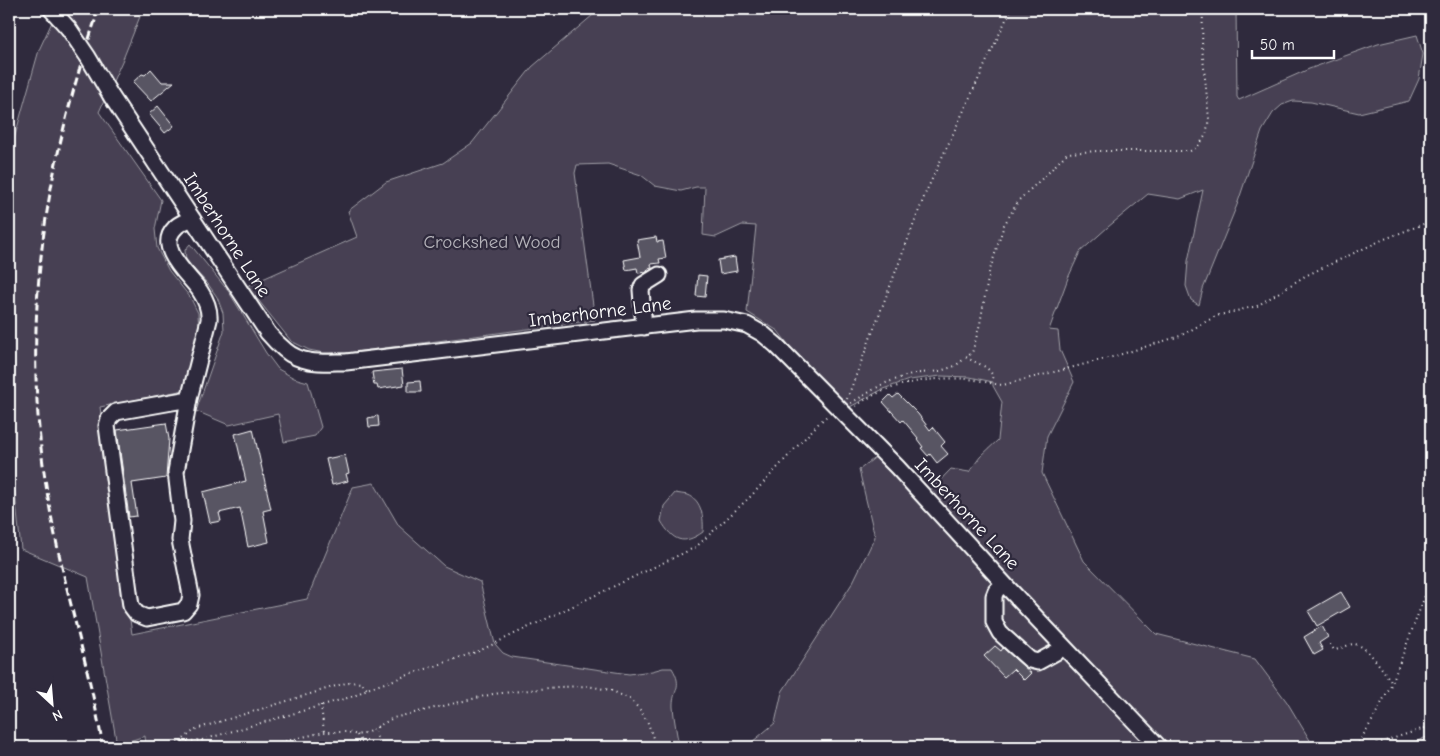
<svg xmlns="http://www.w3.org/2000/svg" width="1440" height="756" font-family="'Comic Neue',sans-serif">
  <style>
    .green { fill: #464152; stroke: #a2a0a8 }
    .building { fill: #595564; stroke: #fff }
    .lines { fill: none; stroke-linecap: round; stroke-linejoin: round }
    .minor-casing { stroke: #fff; stroke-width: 19 }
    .path { stroke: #fff; stroke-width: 2; stroke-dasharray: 1 4; stroke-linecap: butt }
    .minor { stroke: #2f2a3d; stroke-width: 15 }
    .rail { stroke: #fff; stroke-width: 3; stroke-dasharray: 8 4; stroke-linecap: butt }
    .minor-bridge-casing { stroke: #fff; stroke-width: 19; stroke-linecap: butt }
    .minor-bridge { stroke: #2f2a3d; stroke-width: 15 }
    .labels { text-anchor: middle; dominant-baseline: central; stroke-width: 4.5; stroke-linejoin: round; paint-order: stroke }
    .street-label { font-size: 19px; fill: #fff; stroke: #2f2a3d }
    .park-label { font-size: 19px; fill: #b5b3ba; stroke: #2f2a3d }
  </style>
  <rect width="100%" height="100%" fill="#2f2a3d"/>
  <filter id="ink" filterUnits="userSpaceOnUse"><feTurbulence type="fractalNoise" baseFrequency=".02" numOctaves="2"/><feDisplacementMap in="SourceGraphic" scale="10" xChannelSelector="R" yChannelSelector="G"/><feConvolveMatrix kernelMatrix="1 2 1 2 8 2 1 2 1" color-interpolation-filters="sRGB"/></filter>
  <g filter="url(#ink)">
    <path class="green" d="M58,9H143L123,59L99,112L161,200L155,229L157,248L169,271L190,297L198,313L199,332L184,390L100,407L132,634L307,599L353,487L374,483L399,526L444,566L480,582L495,644L503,653L512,657L629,674L652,671L663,668H672C684,688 672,690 673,707C674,720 677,734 679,747H146L145,736L117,745L88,577L21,549L9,439V157L39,50Z
      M600,9H1236L1237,97L1239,100L1309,69L1378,44L1417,35L1423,54L1419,79L1409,101L1359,113L1311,102L1293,101L1282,105L1273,113L1262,131L1237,205L1203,289L1199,305L1191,300L1186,286L1188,261L1203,190L1180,199L1148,194L1108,227L1080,252L1068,278L1049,330L1058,331L1060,350L1074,382L1047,436L1042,473L1084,561L1156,634L1255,659L1287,702L1314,747H746L775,723L782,692L853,582L875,537L859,470L877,456L920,501L951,469L969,472L980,457L998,440L1002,402L993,386V382L970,377L941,376L909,380L883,389L848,408L791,348L778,331L747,312L756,226L742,225L716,237L703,235L705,187H696L681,191L655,186L641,175L608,164L577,165L575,173L595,320L347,353H324L309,350L291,341L247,286L357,237L348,211L386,182L443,163L472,143L532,67Z
      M190,244L229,292L266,353L278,369L294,378L308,382L321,427L315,436L284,442L278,414L229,425L196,411L224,331L223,313L217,297L208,284L186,261L185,250Z
      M675,493C679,494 684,494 688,495C702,500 704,519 703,532C683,546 673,541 661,521L664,506Z
      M1431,735V747H1404Z"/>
    <path class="building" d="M151,69L162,82H174L151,101L133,82L142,74L145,75Z
      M158,106L174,126L165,133L149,114Z
      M656,237L657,242L663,241L666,258L659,259L660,263L651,264L652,268L648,269L647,272L638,273L637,268L626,270L624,260L640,257L637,240Z
      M735,257L737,271L720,274L718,260Z
      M698,275L707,276L705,297L696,296Z
      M402,369L404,385L378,389L377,385H374L372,372Z
      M420,381L421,392H408V382Z
      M898,394L918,414L930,430L933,427L945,442L941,446L948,454L937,463L930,454L928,456L921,448L923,447L917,439L918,438L903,420L901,422L883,402L890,395L893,398Z
      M378,416L379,426L369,427L368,418Z
      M166,423L169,439L166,478L132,483L137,516L129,517L117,430Z
      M253,429L271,509L263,511L269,542L248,547L240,508L219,513L221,521L210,523L203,492L246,481L235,434Z
      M345,455L349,473L346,474L348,481L332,485L326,459Z
      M1341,592L1350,607L1317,626L1308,611Z
      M1322,626L1328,637L1319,643L1323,650L1314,655L1304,637Z
      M995,646L1001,651L1003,648L1031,673L1024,680L1013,669L1004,677L984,656Z"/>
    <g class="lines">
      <g class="minor-casing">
        <path id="minor" d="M51,9L69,29
          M111,96L268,333C273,339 279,345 285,350C302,365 325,362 346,362L696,320H724L747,325L763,334L776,345L897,467L1008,588L1159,747
          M644,327L641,290L643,285L659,275
          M189,399L116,412L109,419L107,426L131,606L137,614L147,618L183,611L189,604L191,595L180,540L182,521L176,472L189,399L209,320C210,309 206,300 200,291C189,275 155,248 175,228C179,223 187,221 192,218
          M1003,584L996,591L994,596V622L1000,633L1030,660L1038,662L1058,651L1062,646"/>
      </g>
      <path class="path" d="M966,357C976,364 987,364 993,376L990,384
        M847,399L926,192L1011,9
        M851,403L883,384L911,374L940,371L955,366L972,353L980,324L989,273L1004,225L1019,200L1048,173L1067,153L1098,151H1190L1197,148L1206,135L1209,119L1202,47L1203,9
        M856,406C885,384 932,376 968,379C980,380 991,384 1003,385L1109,358L1180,336L1216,316L1257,306L1305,276L1382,240L1431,221
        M1330,644L1334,650C1341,649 1347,645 1353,644C1366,643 1385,673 1392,683
        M321,705L324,732
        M377,727L376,735L381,747
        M357,735L365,747
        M202,740V747
        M180,742L196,729L349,682L362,683L367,689
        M163,747L180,742L202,740L354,696L367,689L479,651L696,547L751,496L818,424L828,415
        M261,747L324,732H348L357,735L368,732L393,718L493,694L558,687L587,686L610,690L630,699L641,711L648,723L656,747
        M1356,747L1372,721L1392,683L1431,580
        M1367,747L1431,726"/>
      <use href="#minor" class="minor"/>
      <path class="rail" d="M99,9C45,164 20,321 46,485C59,573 88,659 103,747"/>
      <g class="minor-bridge-casing">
        <path id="minor-bridge" d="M69,29L88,57L111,96"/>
      </g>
      <use href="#minor-bridge" class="minor-bridge"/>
    </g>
  </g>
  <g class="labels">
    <g class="street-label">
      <text transform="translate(227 235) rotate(57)">Imberhorne Lane</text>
      <text transform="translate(600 312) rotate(-7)">Imberhorne Lane</text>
      <text transform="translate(967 514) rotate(47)">Imberhorne Lane</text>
    </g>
    <g class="park-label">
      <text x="492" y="242">Crockshed Wood</text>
    </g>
  </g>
  <rect width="1440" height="756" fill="none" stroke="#2f2a3d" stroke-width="30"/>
  <rect x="15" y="15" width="1410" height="726" fill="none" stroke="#fff" stroke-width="2" filter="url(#ink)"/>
  <g transform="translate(52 704) rotate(154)" stroke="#2f2a3d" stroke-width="4" paint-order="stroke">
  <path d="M0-4L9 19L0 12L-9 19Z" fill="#ffffff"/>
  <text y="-8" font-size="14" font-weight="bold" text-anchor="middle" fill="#ffffff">N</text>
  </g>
  <path d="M1252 50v8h82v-8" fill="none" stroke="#ffffff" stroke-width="2.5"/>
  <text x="1260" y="50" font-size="15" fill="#ffffff" stroke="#2f2a3d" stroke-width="4" paint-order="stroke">50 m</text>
</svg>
